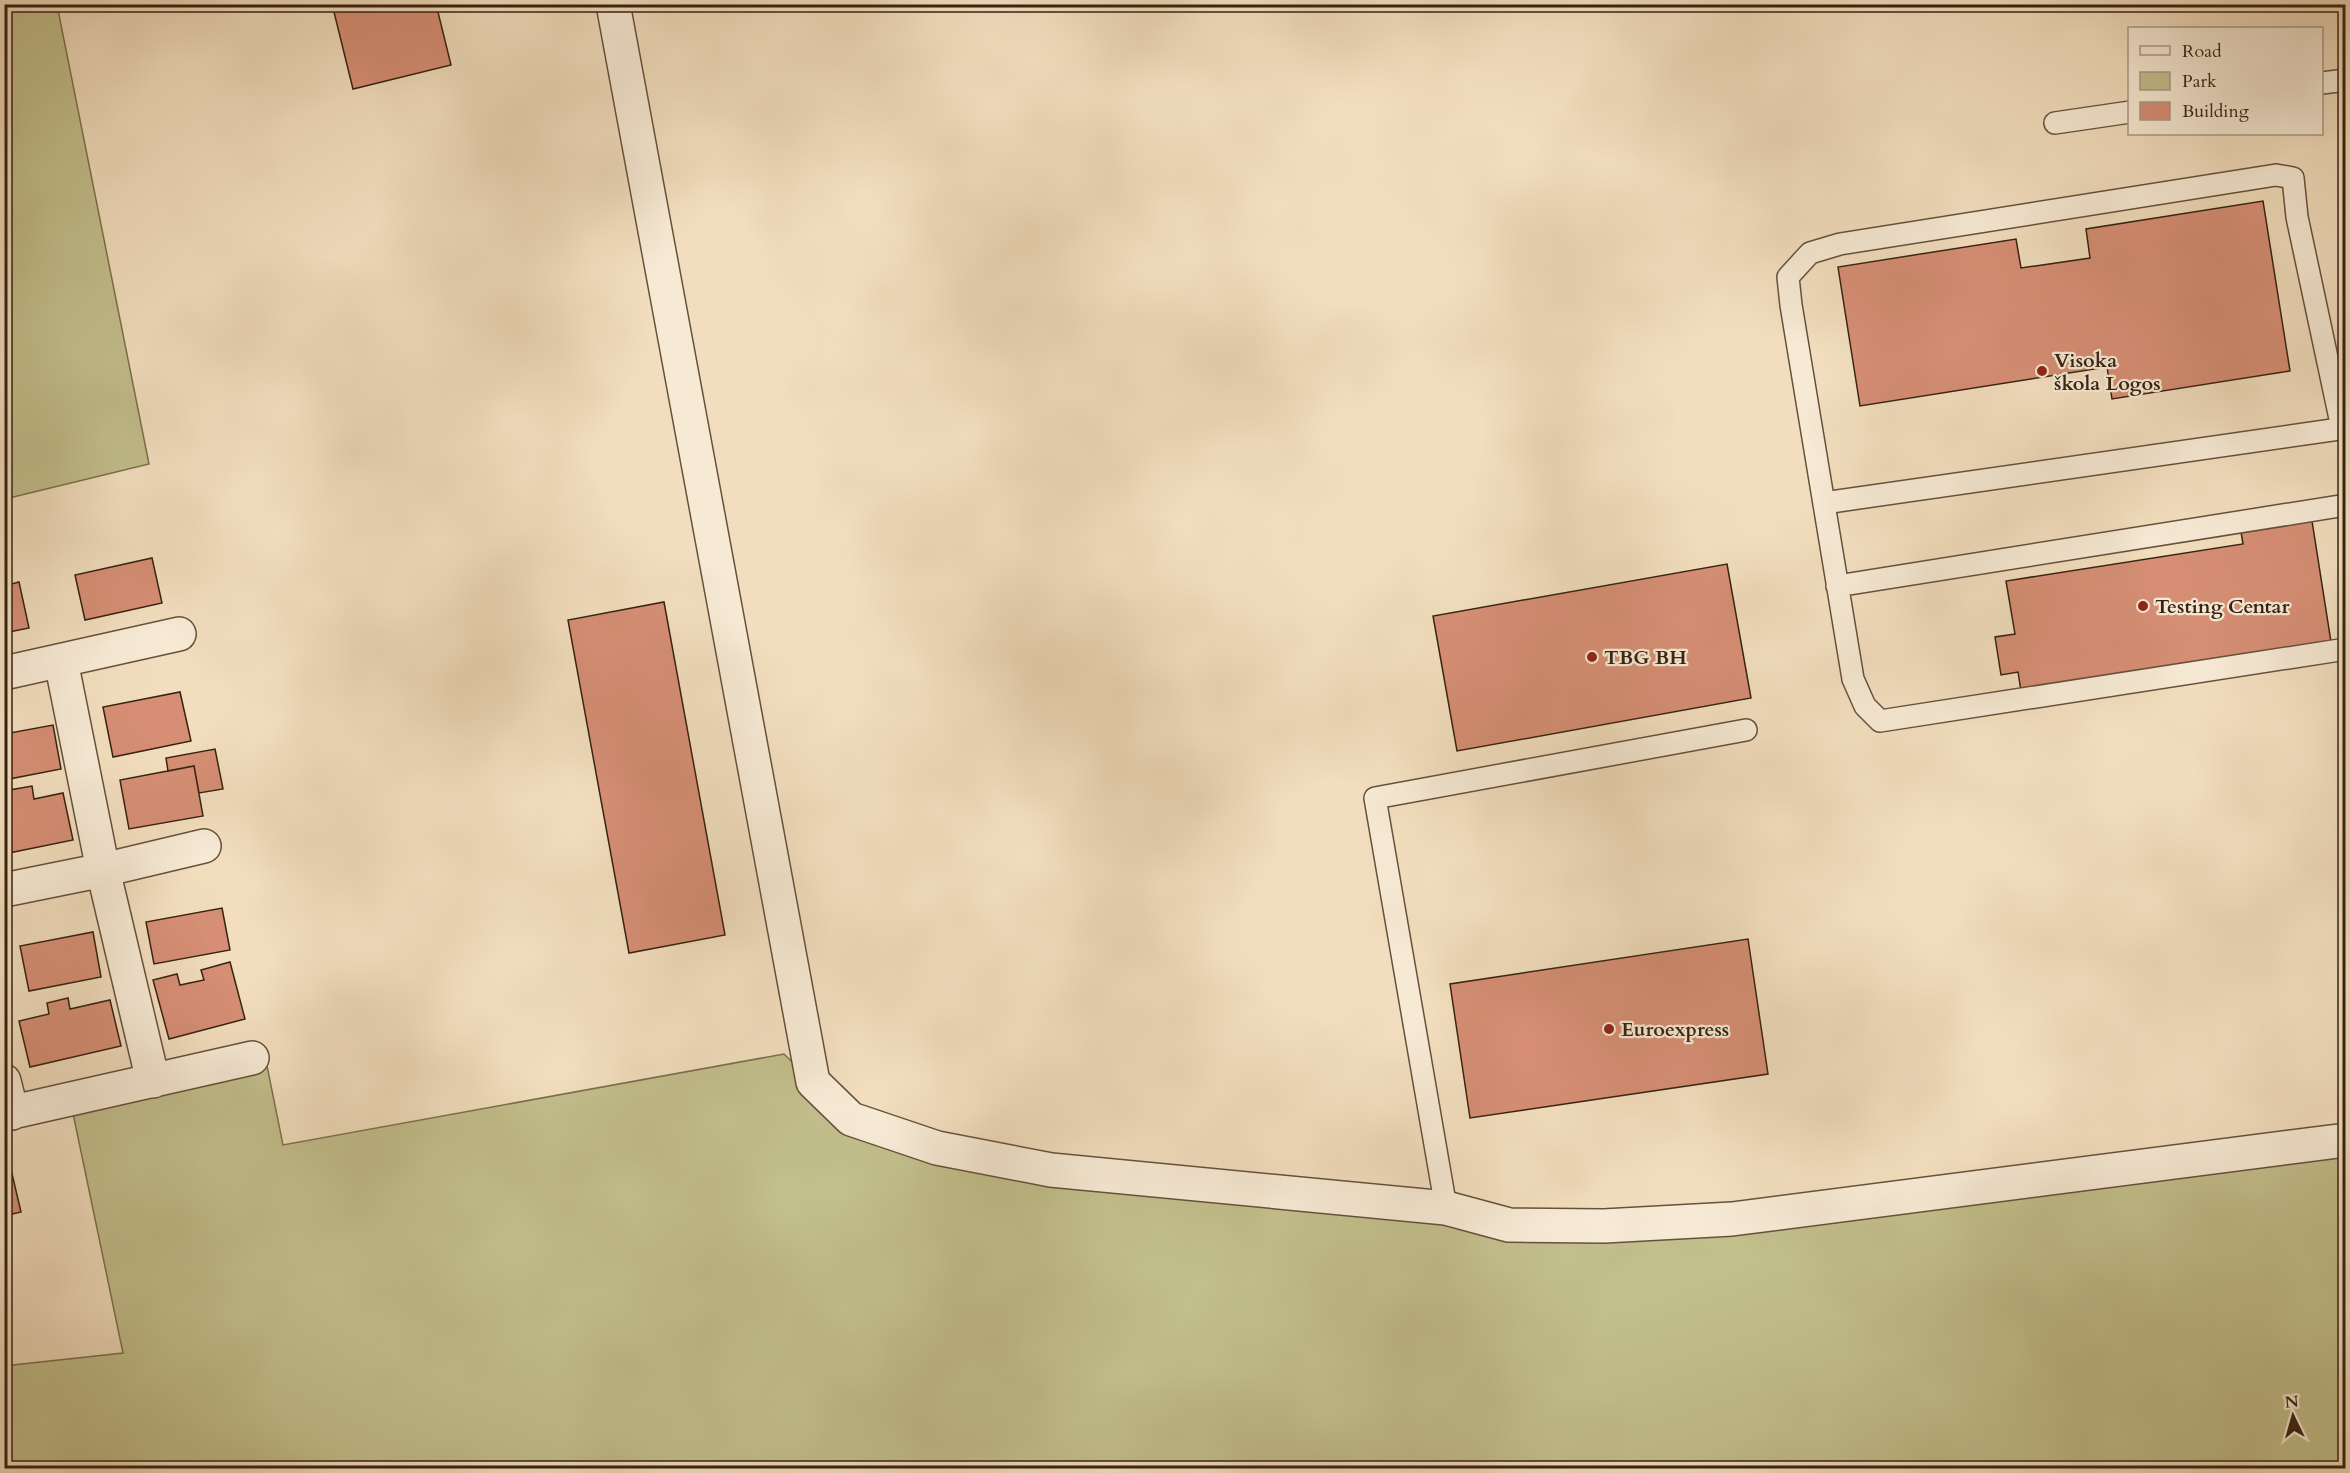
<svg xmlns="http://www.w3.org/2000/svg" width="2350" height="1473" font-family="Cardo,serif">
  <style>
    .green { fill: #c2bf8c; stroke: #7c704e; stroke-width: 1.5 }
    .building { fill: #d68f75; stroke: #372211; stroke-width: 1.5 }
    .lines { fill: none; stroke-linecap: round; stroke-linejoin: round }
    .service-casing { stroke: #66513c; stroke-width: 24 }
    .minor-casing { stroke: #66513c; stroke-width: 36 }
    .path { stroke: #372211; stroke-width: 4; stroke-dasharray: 1.5 3; stroke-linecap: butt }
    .service { stroke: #f7ead5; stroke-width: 21 }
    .minor { stroke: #f7ead5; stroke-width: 33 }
    .poi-dot { fill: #8f2418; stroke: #f7ead5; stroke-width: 2 }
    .labels { text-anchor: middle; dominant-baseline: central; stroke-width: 4.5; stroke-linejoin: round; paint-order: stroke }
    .poi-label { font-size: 20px; font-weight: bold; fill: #372211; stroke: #f7ead5; text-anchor: start }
  </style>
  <rect width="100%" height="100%" fill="#f2debe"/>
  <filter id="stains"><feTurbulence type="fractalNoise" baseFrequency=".00333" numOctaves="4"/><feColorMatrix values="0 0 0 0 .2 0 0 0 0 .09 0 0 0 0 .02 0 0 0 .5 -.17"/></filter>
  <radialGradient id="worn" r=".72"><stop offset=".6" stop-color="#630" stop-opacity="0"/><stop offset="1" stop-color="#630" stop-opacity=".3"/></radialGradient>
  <path class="green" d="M4,5H57L149,464L5,499Z
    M784,1054L851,1119L937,1148L1604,1226L2345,1140V1468H5L4,1366L123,1353L70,1099L265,1056L283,1145Z"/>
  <path class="building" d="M332,4H436L451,65L353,89Z
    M2263,201L2290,371L2112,399L2107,367L1860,406L1838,267L2016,239L2021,268L2090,258L2086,229Z
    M2312,521L2331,642L2021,691L2018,672L2001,675L1995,637L2015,634L2006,581L2243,544L2241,532Z
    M152,558L162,603L85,620L75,575Z
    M1727,564L1751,698L1457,751L1433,616Z
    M19,582L29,628L4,633V586Z
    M664,602L725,935L629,953L568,620Z
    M180,692L191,741L113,757L103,707Z
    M53,725L61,769L4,780V734Z
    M215,749L223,789L199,793L194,766L168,771L166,758Z
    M194,766L203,816L129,829L120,780Z
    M32,786L34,799L63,793L73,840L4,854V791Z
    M222,908L230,950L154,964L146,922Z
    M93,932L101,977L29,991L20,946Z
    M1748,939L1768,1074L1470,1118L1450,984Z
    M230,962L245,1019L169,1039L153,980L177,974L180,985L204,980L201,970Z
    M68,998L70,1009L110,1000L121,1046L30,1067L19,1021L49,1014L47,1003Z
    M9,1161L21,1212L4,1216V1162Z"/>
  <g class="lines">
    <g class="service-casing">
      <path id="service" d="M2322,83L2346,80
        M2055,123L2130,112
        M2342,428L2297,217L2293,178L2276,175L1840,244L1810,253L1788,277L1791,305L1853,679L1865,706L1880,721L2346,649
        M1824,503L2346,428
        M1837,586L2346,505
        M1446,1208L1375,798L1746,730"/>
    </g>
    <g class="minor-casing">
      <path id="minor" d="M613,4L813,1082L851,1119L937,1148L1051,1170L1446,1208L1509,1225L1604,1226L1732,1219L2346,1140
        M61,661L103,870L153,1081
        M4,673L179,634
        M4,890L103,870L204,846
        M4,1081L12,1113
        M4,1114L252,1058"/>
    </g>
    <path class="path" d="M4,1452L14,1468"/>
    <use href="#service" class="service"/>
    <use href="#minor" class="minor"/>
  </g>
  <g class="poi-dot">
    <circle cx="2042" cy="371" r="6"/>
    <circle cx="2143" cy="606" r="6"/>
    <circle cx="1592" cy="657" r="6"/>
    <circle cx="1609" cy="1029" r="6"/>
  </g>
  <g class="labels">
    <g class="poi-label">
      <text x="2054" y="360">Visoka<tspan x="2054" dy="23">škola Logos</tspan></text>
      <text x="2155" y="606">Testing Centar</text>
      <text x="1604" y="657">TBG BH</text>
      <text x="1621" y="1029">Euroexpress</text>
    </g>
  </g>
  <rect width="2350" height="1473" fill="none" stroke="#f2debe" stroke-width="24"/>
  <rect x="6" y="6" width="2338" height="1461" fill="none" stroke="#372211" stroke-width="3"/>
  <rect x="12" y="12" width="2326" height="1449" fill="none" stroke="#372211" stroke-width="1.5"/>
  <rect x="2128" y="27" width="195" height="108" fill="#f7ead5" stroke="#aa9a87" stroke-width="1.5"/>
  <rect x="2140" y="46" width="30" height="9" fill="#f7ead5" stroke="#aa9a87" stroke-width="1.5"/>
  <text x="2182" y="57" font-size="18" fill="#372211">Road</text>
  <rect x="2140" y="72" width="30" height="18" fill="#c2bf8c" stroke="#aa9a87" stroke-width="1.5"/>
  <text x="2182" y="87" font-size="18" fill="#372211">Park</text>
  <rect x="2140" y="102" width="30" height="18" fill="#d68f75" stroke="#aa9a87" stroke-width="1.5"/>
  <text x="2182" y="117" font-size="18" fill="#372211">Building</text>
  <g transform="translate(2293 1416) rotate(355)" stroke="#f7ead5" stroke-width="4.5" paint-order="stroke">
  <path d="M0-4.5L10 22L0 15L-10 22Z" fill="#372211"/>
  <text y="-9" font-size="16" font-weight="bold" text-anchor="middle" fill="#372211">N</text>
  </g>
  <rect width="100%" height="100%" filter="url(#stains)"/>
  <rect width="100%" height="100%" fill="url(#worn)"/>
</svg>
